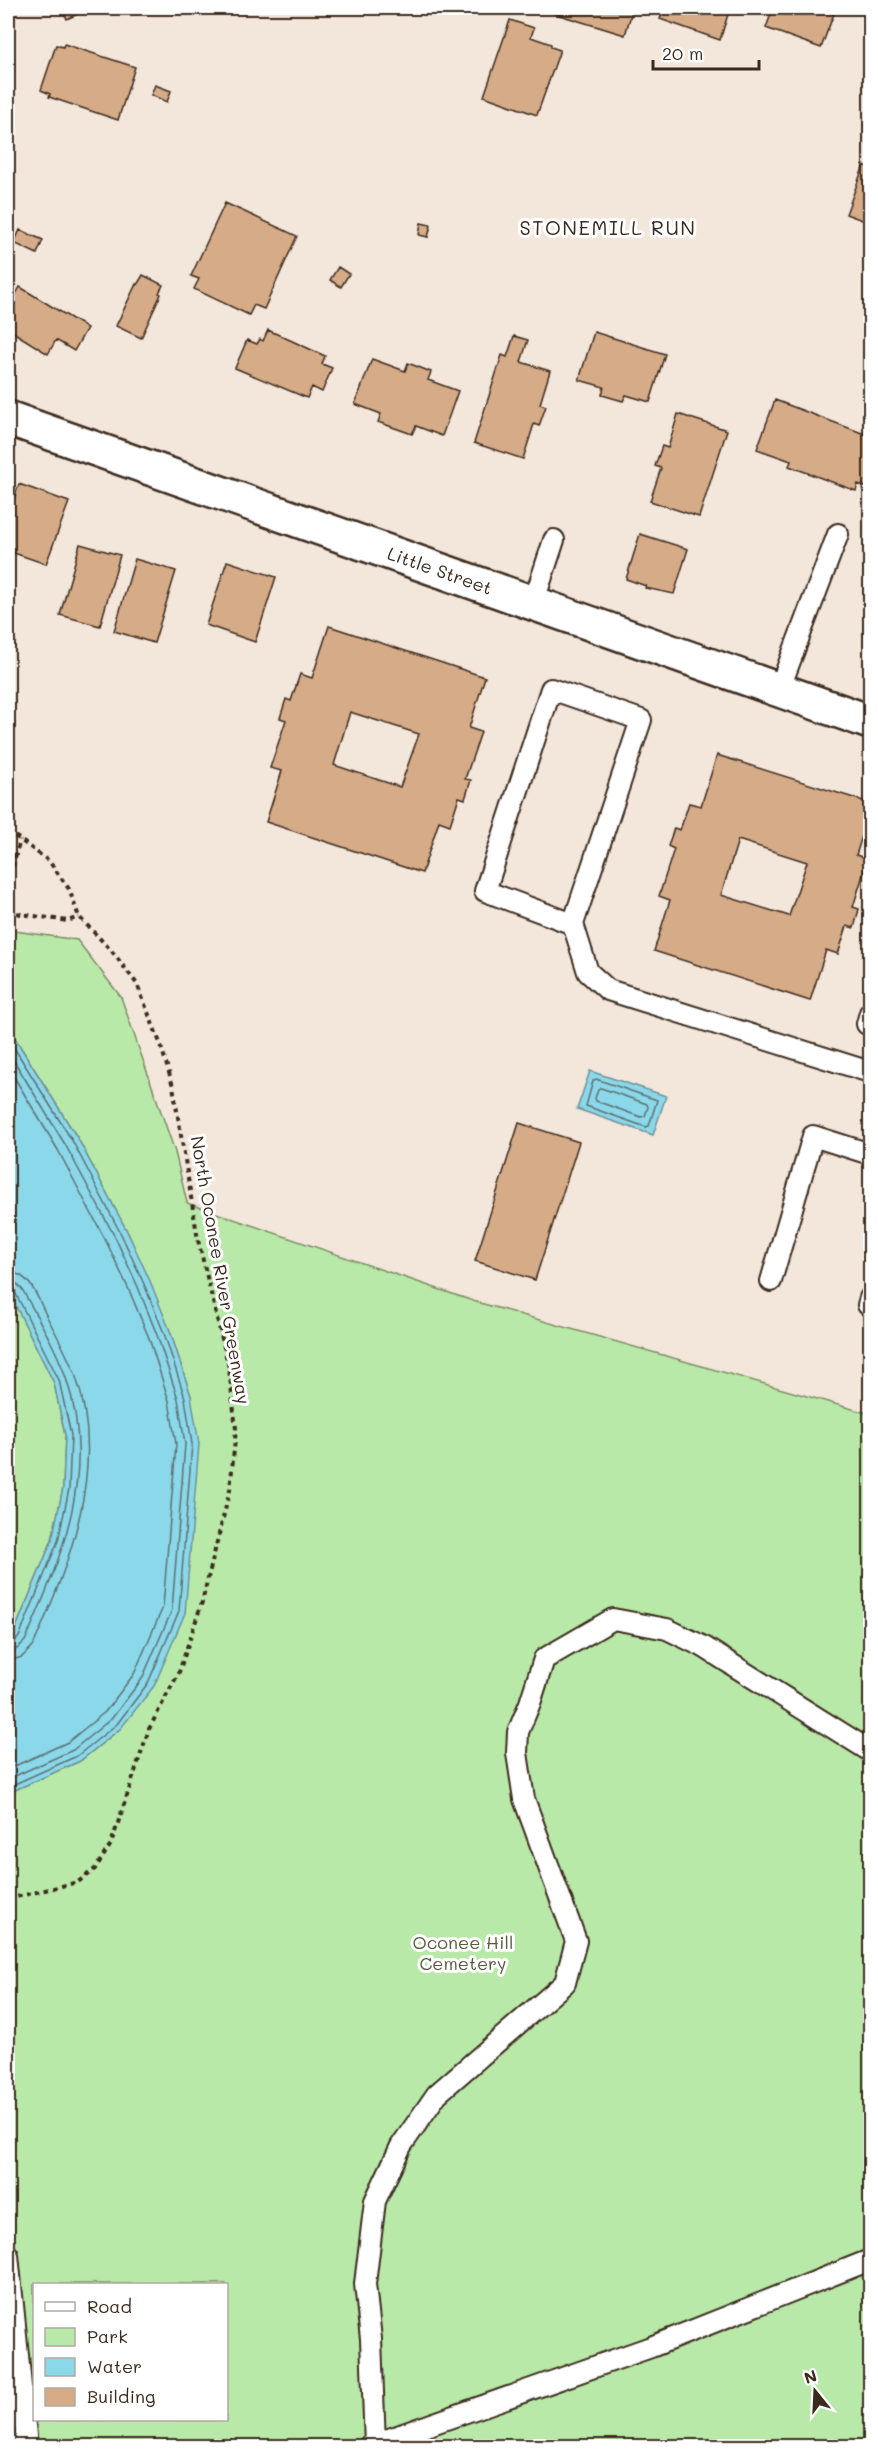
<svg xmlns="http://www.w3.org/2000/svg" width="878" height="2454" font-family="Mali,sans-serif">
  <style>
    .green { fill: #b9e9a8; stroke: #7a8a63; stroke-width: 1.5; fill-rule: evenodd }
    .water { fill: #8bd8ea; stroke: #6b9298; stroke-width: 1.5 }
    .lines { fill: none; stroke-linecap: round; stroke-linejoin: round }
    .shore { stroke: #5b7070; stroke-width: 1.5 }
    .building { fill: #d6ab87; stroke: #3b2a1e; stroke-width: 1.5; fill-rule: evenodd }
    .lane-casing { stroke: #3b2a1e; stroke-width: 24 }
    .street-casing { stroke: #3b2a1e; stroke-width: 38 }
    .path { stroke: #3b2a1e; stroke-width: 4; stroke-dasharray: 4.5 4.5; stroke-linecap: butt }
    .lane { stroke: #fff; stroke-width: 20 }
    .street { stroke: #fff; stroke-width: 33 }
    .labels { text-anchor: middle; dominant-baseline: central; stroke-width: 6; stroke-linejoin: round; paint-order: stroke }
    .street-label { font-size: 18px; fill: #3b2a1e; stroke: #fff }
    .park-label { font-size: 18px; fill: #5a5a40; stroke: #fff }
    .neighbourhood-label { font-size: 20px; letter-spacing: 1.5px; fill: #3b2a1e; stroke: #fff }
  </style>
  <rect width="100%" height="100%" fill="#f3e6db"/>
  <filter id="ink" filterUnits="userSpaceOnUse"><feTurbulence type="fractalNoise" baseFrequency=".0167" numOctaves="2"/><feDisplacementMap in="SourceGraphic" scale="12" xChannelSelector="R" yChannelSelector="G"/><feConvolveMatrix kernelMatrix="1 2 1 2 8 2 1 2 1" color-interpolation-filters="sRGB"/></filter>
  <g filter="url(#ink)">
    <path class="green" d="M8,930L77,940L121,997L175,1152L187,1203L473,1301L870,1414V2446H8V1793L80,1761L121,1728L191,1396L170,1331L128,1233L78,1139L8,1027ZM34,2284H226V2420H34Z
      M8,1290L54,1383L65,1435L63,1488L52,1540L13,1635L8,1641Z"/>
    <path class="water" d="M8,1027L78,1139L128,1233L150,1281L170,1331L191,1396L199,1444L185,1613L154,1686L121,1728L80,1761L8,1793V1641L13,1635L52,1540L63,1488L65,1435L54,1383L8,1290Z
      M590,1071L666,1096L653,1135L577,1109Z"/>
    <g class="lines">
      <path class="shore" d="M8,1038L73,1142L122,1236L144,1284L164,1333L185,1398L192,1444L179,1611L148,1683L117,1724L77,1756L8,1787
        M8,1051L66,1146L116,1239L138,1287L157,1335L178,1399L185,1444L172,1610L142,1679L112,1718L73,1750L8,1779
        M8,1067L58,1150L107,1243L129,1290L149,1338L169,1401L176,1444L163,1607L134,1674L105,1712L68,1742L8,1769
        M596,1079L657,1100L649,1126L646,1127L586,1106L593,1081Z
        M601,1088L647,1104L648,1107L645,1116L641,1117L596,1101L595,1098L598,1090Z
        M8,1272C31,1273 38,1299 47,1317C57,1335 67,1355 75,1374C108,1465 70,1563 33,1646L22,1657L8,1661
        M8,1281L16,1283L22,1289C37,1317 56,1347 66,1378C98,1471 62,1557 25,1641L17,1649L8,1652
        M8,1289L15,1292L59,1380L71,1435L69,1489L58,1541L19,1637L13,1643L8,1644"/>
    </g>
    <path class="building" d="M62,8H80L82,12L67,19Z
      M544,8H633L625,35L543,10Z
      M664,8H730L720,40L660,19Z
      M773,8H836L821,48L766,28Z
      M510,20L534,28L531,37L551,44V47L560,50L537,115L484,96Z
      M64,44L135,67L118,120L49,97L50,94L41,90L56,45L63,47Z
      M155,85L171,91L167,102L151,95Z
      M864,165L870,168V223L846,214Z
      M225,203L297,236L264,309L254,305L249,315L194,289L199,279L191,276Z
      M421,223L431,225L428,237L419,235Z
      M20,230L43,240L37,254L14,243Z
      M338,267L349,274L341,287L330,280Z
      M143,275L163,285L159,293L161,294L141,338L116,326L136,284L137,285Z
      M20,287L87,328L74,351L56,340L48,354L8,329V308Z
      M268,330L325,356L322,364L332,368L322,392L312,387L307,398L235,368L247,340L257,344L260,339L263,341Z
      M594,332L665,354L650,402L626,395L623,401L602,395L604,387L579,380Z
      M514,336L528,340L521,362L550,371L540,404L546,406L539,426L534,424L523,459L474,443L502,355L507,357Z
      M372,359L405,371L408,363L431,372L428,380L458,391L442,436L416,426L412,434L378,422L381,414L355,404Z
      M775,400L870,436V489L858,484L856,491L789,466L791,461L757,449Z
      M678,414L727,430L699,517L650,501L661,468L655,466L662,446L668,448Z
      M19,484L69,502L46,564L8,551V516Z
      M640,534L688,549L674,594L645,588L646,586L626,579Z
      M80,544L120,555L100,626L60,615Z
      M135,559L176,571L154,643L114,631Z
      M227,561L276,577L255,642L206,625Z
      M329,626L485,677L469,728L481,732L465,779L471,780L465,799L459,797L450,825L439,821L422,873L266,822L282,771L270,768L286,720L280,718L286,699L291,701L300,674L312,678ZM350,712L419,734L400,787L334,765Z
      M717,755L870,803V811L856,855L868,859L853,907L859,909L854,928L847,926L838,954L826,950L810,1001L654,951L670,900L659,896L674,849L668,846L674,828L680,830L689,803L701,806ZM738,840L807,862L789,916L721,895Z
      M519,1123L579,1142L535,1280L475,1261Z"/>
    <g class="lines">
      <g class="lane-casing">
        <path id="lane" d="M533,604L554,540
          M779,690L838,534
          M573,924L485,891L551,689L641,720L573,924L588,972L608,990L870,1072
          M867,1024L870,1013
          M771,1281L813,1136L870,1154
          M868,1305L870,1298
          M8,2255L27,2446
          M8,2442L27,2446
          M375,2445L371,2339L365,2284L375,2201L401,2146L437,2094L565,1983L576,1941L524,1799L517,1753L518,1732L530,1703L544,1659L613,1619L667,1629L704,1647L870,1751
          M369,2446L651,2347L870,2260"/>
      </g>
      <g class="street-casing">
        <g id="street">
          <path id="s1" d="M8,418L870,722"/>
        </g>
      </g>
      <path class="path" d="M8,831L49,861L69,889L79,917L111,950L137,984L160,1043L173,1086L198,1240L229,1368L236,1429L230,1490L202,1602L179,1672L149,1729L111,1844L95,1869L78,1882L8,1899
        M8,884L20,840
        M8,912L68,921L79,917"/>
      <use href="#lane" class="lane"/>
      <use href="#street" class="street"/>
    </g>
  </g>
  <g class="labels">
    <g class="street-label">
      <text stroke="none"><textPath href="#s1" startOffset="458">Little Street</textPath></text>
      <text transform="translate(221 1270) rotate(80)">North Oconee River Greenway</text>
    </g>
    <g class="park-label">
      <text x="463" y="1942">Oconee Hill<tspan x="463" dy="21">Cemetery</tspan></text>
    </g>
    <g class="neighbourhood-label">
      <text x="608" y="227">STONEMILL RUN</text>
    </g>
  </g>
  <rect width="878" height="2454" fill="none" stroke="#fff" stroke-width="30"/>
  <rect x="15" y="15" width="848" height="2424" fill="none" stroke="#3b2a1e" stroke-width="2" filter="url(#ink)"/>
  <rect x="33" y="2283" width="195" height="138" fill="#ffffff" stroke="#b1aaa5" stroke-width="1.5"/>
  <rect x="45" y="2302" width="30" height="9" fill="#ffffff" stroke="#b1aaa5" stroke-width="1.5"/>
  <text x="87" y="2313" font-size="18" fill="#3b2a1e">Road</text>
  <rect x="45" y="2328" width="30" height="18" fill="#b9e9a8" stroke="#b1aaa5" stroke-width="1.5"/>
  <text x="87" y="2343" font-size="18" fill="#3b2a1e">Park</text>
  <rect x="45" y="2358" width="30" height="18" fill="#8bd8ea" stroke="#b1aaa5" stroke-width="1.5"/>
  <text x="87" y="2373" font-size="18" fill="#3b2a1e">Water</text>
  <rect x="45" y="2388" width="30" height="18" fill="#d6ab87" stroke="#b1aaa5" stroke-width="1.5"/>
  <text x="87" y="2403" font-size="18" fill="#3b2a1e">Building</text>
  <g transform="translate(815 2391) rotate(342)" stroke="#ffffff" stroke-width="4.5" paint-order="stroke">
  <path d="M0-4.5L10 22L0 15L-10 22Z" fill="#3b2a1e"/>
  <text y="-9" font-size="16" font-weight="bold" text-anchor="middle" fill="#3b2a1e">N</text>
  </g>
  <path d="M653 60v9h106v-9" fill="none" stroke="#3b2a1e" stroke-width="3"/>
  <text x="662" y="60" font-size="18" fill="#3b2a1e" stroke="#ffffff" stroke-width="4.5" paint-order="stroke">20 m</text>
</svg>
